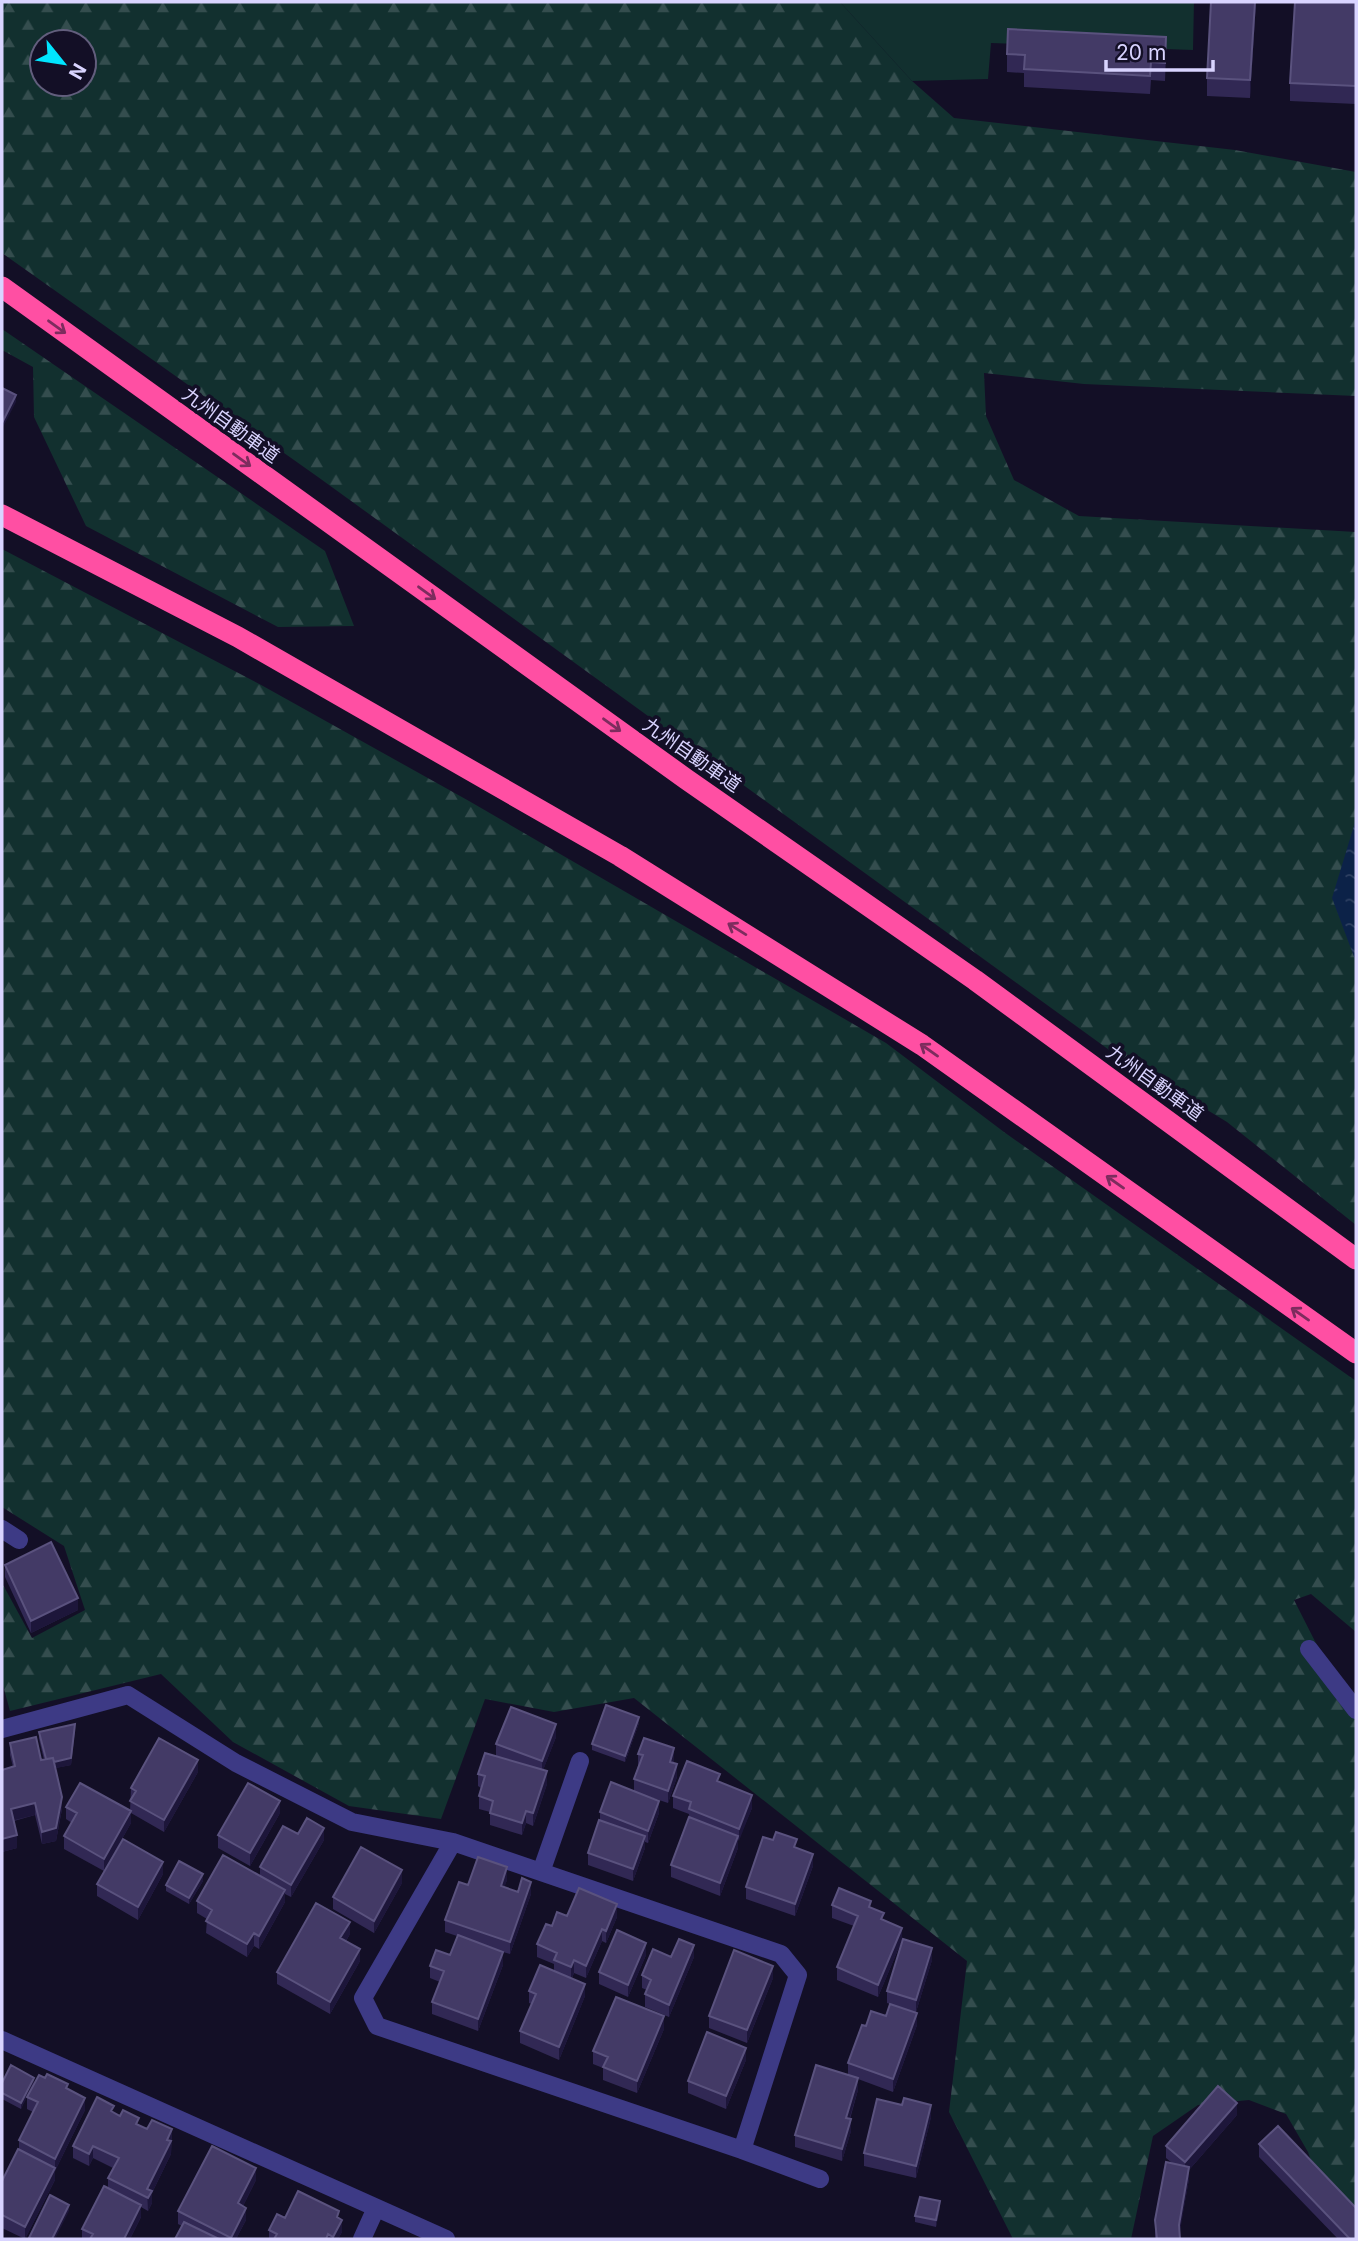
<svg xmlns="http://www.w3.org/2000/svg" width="1358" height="2241" font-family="Inter,'Noto Sans JP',sans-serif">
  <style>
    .forest { fill: url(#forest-firs); fill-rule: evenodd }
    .pitch { fill: #12302f }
    .water { fill: url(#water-ripples) }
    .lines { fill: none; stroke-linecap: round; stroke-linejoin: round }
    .street { stroke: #3d3a85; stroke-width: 18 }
    .highway { stroke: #ff4fa3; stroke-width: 21 }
    .wall { fill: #312854 }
    .shaded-wall { fill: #1d163a }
    .building { fill: #433a66; stroke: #5a527e; stroke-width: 2 }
    .oneway { stroke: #7d2c5e }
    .labels { text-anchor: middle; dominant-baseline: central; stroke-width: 7; stroke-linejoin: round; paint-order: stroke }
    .street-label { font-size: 19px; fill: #d9d4ff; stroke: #130f26 }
  </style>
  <defs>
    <pattern id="forest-firs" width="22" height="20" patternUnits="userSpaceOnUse" patternTransform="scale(1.75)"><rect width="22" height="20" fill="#12302f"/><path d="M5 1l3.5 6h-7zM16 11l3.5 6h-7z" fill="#344d4e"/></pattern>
    <pattern id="water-ripples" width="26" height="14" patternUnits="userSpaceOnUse" patternTransform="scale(1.75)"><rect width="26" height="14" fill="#0c2248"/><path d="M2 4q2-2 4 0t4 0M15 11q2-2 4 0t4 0" fill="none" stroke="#2f4163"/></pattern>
  </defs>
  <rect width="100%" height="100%" fill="#130f26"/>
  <path class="forest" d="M2,2H840L912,81L954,118L1235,150L1356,172V396L1084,384L984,373L986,416L1014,480L1079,516L1356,532V1225L1227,1122L1112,1052L318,477L2,253ZM42,42H84V84H42Z
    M2,329L325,551L354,626L278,627L86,526L34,417L33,367L2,350Z
    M2,549L263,686L469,801L886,1043L1004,1132L1356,1381V1632L1311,1594L1294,1600L1356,1722V2228L1320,2187L1308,2152L1286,2114L1249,2100L1198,2105L1153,2136L1131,2239H1013L949,2112L967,1961L634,1698L554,1712L485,1699L441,1819L349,1806L233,1742L161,1674L10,1711L2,1682V1583L32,1638L85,1610L64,1546L2,1507Z"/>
  <path class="pitch" d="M840,2H1194L1193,50L991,43L988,79L912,81Z"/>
  <path class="water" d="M1356,819V962L1332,898Z"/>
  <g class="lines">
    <path class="street" d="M2,1529L19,1540
      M1309,1649L1356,1710
      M2,1729L128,1695L236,1763L352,1822L453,1842L781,1954L798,1975L742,2150
      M453,1842L363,1998L377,2026L742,2150L820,2179
      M541,1872L580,1761
      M2,2040L446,2239
      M362,2239L376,2208"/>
    <path class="highway" d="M2,287L686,779L975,980L1356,1259
      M2,515L238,637L620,856L922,1045L1356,1353"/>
  </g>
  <path class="wall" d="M1256,2L1250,98L1207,96V78Z
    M1356,2V104L1290,101V83Z
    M1007,54L1166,55L1165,81L1151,80L1150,94L1024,87V73L1007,72Z
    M5,1565L78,1610L31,1633L5,1577Z
    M639,1723L625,1762L592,1750V1744Z
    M75,1730L71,1765L55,1768L62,1809L56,1841L42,1844L35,1815L14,1821L17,1848L2,1852L13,1767L10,1755V1743L41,1760H44L39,1739V1732Z
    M556,1737L543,1770L547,1784L533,1826L526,1823L522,1835L490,1825V1812L479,1809V1796L481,1788L478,1786V1774L496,1756V1744Z
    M638,1754L674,1760L673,1763L677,1777L668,1803L647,1796L659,1813L648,1843L645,1842V1848L633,1881L588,1865V1853L600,1820V1812L634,1791V1779L638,1766Z
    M198,1772L164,1832L131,1813V1823L104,1871L64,1849V1836L72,1823L66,1819V1807L130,1811L131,1788Z
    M720,1782L752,1808L738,1841V1848L720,1896L671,1877V1865L689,1819V1814L673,1808V1796Z
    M280,1813L250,1866L218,1848V1835Z
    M298,1834L324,1840L291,1897L285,1894V1902L259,1949L254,1946L247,1957L206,1933L207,1919L197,1913V1901L260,1876V1867Z
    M797,1848L813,1866L795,1916L746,1899V1887Z
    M163,1874L138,1920L97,1896V1884Z
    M507,1880L504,1887L518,1892L531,1894L510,1954L496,1950L503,1965L478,2031L432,2014V2002L440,1982L430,1978V1966L450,1955L457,1936L445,1932V1920L468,1885Z
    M203,1881L189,1904L166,1891V1885Z
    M402,1883L374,1933L333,1909V1897Z
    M832,1905L871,1907L902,1940L878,1997L837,1980V1967L854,1926L832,1918Z
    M567,1916L617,1917L606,1943L602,1941L586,1978L574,1973L572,1978L585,1996L559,2060L520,2043V2031L532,2004L529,2003V1991L554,1970V1964L537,1957V1944L552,1926Z
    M350,1934L346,1941L360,1961L330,2014L277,1984V1972Z
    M646,1955L628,1997L599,1984V1972Z
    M671,1957H694L669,2017L645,2007V1994L647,1990L642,1988V1975Z
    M932,1960L916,2012L917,2025L893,2092L858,2079V2090L850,2119L851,2131L842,2161L795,2147V2135L848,2075V2063L866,2026L886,2016L890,2004L887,2003V1991Z
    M773,1978L747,2043L709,2028V2016Z
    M664,2029L637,2093L603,2080V2068L593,2064V2051Z
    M746,2060L726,2109L688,2093V2081Z
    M34,2078L21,2109L2,2099V2083Z
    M68,2089L85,2110L55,2171V2180L25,2239L2,2228V2181L19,2150V2140L33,2112L27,2109V2097Z
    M114,2113L147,2129H172L171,2154L152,2193V2203L148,2211L141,2207V2217L130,2239H82V2229L108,2188V2178L113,2168L93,2158L89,2166L73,2158V2146Z
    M1237,2115L1189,2170V2179L1179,2233L1180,2239H1155V2220L1172,2163L1166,2158V2146Z
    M931,2117L916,2178L864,2166V2153Z
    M1259,2144L1356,2239H1338L1259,2157Z
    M256,2180L243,2206L246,2220L236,2239H175L182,2226L178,2224V2211Z
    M940,2207L936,2227L915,2222V2216Z
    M285,2218H339L342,2232L338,2239H269V2230Z"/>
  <path class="shaded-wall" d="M1255,2H1256L1250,98V80Z
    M16,395V402L2,429V423Z
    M78,1598V1610L31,1633V1621Z
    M639,1717V1723L625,1762V1756Z
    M75,1724L71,1765L47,1770Z
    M556,1724V1737L542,1773V1761Z
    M674,1748V1760L670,1774V1762Z
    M198,1760V1772L164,1832V1820Z
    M677,1764V1777L668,1803V1791Z
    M547,1771V1784L533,1826V1813Z
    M752,1795V1808L739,1841V1829Z
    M62,1797V1809L56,1841L42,1844V1832Z
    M280,1801V1813L250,1866V1853Z
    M659,1801V1813L648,1843V1831Z
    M35,1803V1815L11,1821V1809Z
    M131,1811V1823L104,1871V1859Z
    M526,1811V1823L522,1835V1823Z
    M324,1828V1840L291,1897V1885Z
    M17,1835V1848L2,1852V1839Z
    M645,1836V1848L633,1881V1869Z
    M738,1836V1848L720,1896V1883Z
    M813,1854V1866L795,1916V1904Z
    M163,1862V1874L138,1920V1907Z
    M507,1867V1880L501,1898V1886Z
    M402,1870V1883L374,1933V1921Z
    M203,1874V1881L189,1904V1898Z
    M531,1882V1894L510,1954V1942Z
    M285,1890V1902L259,1949V1936Z
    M617,1904V1917L606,1943V1931Z
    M350,1922V1934L340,1950V1938Z
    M902,1928V1940L878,1997V1985Z
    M602,1929V1941L586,1978V1966Z
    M254,1933V1946L247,1957V1944Z
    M646,1943V1955L628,1997V1985Z
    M694,1945V1957L669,2017V2005Z
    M932,1948V1960L916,2012V2000Z
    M360,1949V1961L330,2014V2002Z
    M503,1952V1965L478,2031V2019Z
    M574,1960V1973L571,1980V1967Z
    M773,1966V1978L747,2043V2030Z
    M585,1984V1996L559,2060V2047Z
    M917,2013V2025L893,2092V2079Z
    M664,2016V2029L637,2093V2081Z
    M746,2048V2060L726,2109V2096Z
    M34,2078V2084L21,2109V2103Z
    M858,2078V2090L846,2130V2118Z
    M85,2098V2110L55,2171V2159Z
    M1237,2103V2115L1189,2170V2179L1179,2237V2225L1185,2175V2162Z
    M931,2105V2117L916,2178V2166Z
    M851,2119V2131L842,2161V2149Z
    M172,2129L171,2154L152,2193V2203L148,2211L147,2189Z
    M93,2146V2158L89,2166V2154Z
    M55,2168V2180L25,2239V2227Z
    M256,2168V2180L238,2216V2203Z
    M940,2201V2207L936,2227V2220Z
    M69,2205V2211L55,2239H52Z
    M141,2205V2217L130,2239H124Z
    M246,2208V2220L236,2239H231Z
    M342,2220V2232L338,2239H333V2237Z"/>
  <path class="building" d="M1211,2H1255L1250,80L1207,78Z
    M1295,2H1356V86L1290,83Z
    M1008,29L1166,37L1165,63L1151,62L1150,76L1024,69L1025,55L1007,54Z
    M2,388L16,395L2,423Z
    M51,1542L78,1598L31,1621L5,1565Z
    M606,1705L639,1717L625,1756L592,1744Z
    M511,1707L556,1724L542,1761L496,1744Z
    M75,1724L71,1758L54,1762L53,1758L46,1759L39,1732Z
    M36,1737L41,1760L53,1758L62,1797L56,1828L42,1832L35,1803L11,1809L17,1835L2,1839V1770L15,1766L10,1743Z
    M159,1738L198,1760L164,1820L130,1801L136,1791L131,1788Z
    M644,1738L674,1748L670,1762L677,1764L668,1791L634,1779L643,1755L638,1754Z
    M485,1753L547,1771L533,1813L526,1811L522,1823L490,1813L493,1801L479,1796L485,1776L478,1774Z
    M687,1761L720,1774L717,1781L752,1795L739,1829L689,1809L691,1802L673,1796Z
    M611,1782L659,1801L648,1831L600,1812Z
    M80,1783L131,1811L104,1859L64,1836L77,1813L66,1807Z
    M248,1783L280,1801L250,1853L218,1835Z
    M689,1817L738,1836L720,1883L671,1865Z
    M307,1818L324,1828L291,1885L260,1867L283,1826L298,1834Z
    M599,1820L645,1836L633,1869L588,1853Z
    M776,1832L797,1839L794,1847L813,1854L795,1904L746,1887L763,1837L773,1840Z
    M123,1839L163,1862L138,1907L97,1884Z
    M361,1847L402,1870L374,1921L333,1897Z
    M223,1855L285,1890L259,1936L254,1933L247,1944L206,1921L212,1910L197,1901Z
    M478,1857L507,1867L501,1886L518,1892L522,1878L531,1882L510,1942L445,1920L459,1882L468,1885Z
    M179,1861L203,1874L189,1898L166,1885Z
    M579,1888L617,1904L606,1931L602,1929L586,1966L574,1960L571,1967L554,1960L557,1953L537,1944L546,1924L552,1926L557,1912L567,1916Z
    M839,1888L871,1901L869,1907L884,1913L881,1919L902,1928L878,1985L837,1967L858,1916L832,1905Z
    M316,1903L350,1922L340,1938L360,1949L330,2002L277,1972Z
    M617,1930L646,1943L628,1985L599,1972Z
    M458,1935L503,1952L478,2019L432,2002L444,1971L430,1966L436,1950L450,1955Z
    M679,1939L694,1945L669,2005L645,1994L651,1980L642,1975L653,1949L671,1957Z
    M903,1939L932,1948L916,2000L887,1991Z
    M734,1950L773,1966L747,2030L709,2016Z
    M540,1965L585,1984L559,2047L520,2031L536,1994L529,1991Z
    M616,1997L664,2016L637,2081L603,2067L608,2057L593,2051Z
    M890,2004L917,2013L893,2079L848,2063L862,2025L866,2026L871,2011L886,2016Z
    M707,2032L746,2048L726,2096L688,2081Z
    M11,2065L34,2078L21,2103L2,2093V2083Z
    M816,2065L858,2078L846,2118L851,2119L842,2149L795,2135Z
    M47,2074L68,2084L66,2088L85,2098L55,2159L19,2140L38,2102L27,2097L39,2075L45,2078Z
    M1218,2086L1237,2103L1185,2162L1166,2146Z
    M97,2097L114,2106L111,2111L120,2116L123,2110L139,2118L136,2124L147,2129L152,2120L172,2129L167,2140L171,2141L147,2189L152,2191L148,2198L108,2178L119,2158L93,2146L89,2154L73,2146Z
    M904,2098L931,2105L916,2166L864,2153L877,2099L902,2105Z
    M1278,2126L1356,2208V2239H1350L1259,2144Z
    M212,2146L256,2168L238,2203L246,2208L231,2238L178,2211Z
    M18,2149L55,2168L25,2227L2,2215V2181Z
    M1166,2162L1189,2167L1179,2225L1180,2239H1157L1155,2220Z
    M104,2186L141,2205L124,2239H90L93,2234L82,2229Z
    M298,2191L339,2211L337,2217L342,2220L333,2237L328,2234L326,2239H274L277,2234L269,2230L277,2214L285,2218Z
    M50,2195L69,2205L52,2239H32L29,2238Z
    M920,2197L940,2201L936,2220L915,2216Z
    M184,2222L219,2239H175Z"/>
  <defs><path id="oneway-shaft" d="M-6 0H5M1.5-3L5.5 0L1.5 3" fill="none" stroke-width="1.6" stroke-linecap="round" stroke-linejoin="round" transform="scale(1.75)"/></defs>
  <g class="oneway">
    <use href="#oneway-shaft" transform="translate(57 327) rotate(36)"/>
    <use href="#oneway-shaft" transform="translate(242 460) rotate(36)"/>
    <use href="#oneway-shaft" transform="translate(427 593) rotate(36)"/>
    <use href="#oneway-shaft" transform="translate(612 725) rotate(36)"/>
    <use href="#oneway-shaft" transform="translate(737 929) rotate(-148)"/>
    <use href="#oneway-shaft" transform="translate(929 1050) rotate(-145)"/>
    <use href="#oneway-shaft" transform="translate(1115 1182) rotate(-145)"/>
    <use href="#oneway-shaft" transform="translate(1300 1314) rotate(-145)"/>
  </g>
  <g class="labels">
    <g class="street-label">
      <text transform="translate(231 425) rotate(36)">九州自動車道</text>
      <text transform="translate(692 755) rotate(35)">九州自動車道</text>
      <text transform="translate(1155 1083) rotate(36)">九州自動車道</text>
    </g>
  </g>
  <rect width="1358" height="2241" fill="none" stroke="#d9d4ff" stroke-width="7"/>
  <g transform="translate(63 63) rotate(120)"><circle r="33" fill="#130f26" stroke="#625e7d" stroke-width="2"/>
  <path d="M0-5L12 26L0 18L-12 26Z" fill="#00e5ff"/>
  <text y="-10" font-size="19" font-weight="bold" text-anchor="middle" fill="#d9d4ff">N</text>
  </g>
  <path d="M1106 60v10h107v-10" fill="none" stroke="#d9d4ff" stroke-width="3.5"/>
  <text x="1116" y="60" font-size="21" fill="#d9d4ff" stroke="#130f26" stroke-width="5" paint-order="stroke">20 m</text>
</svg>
